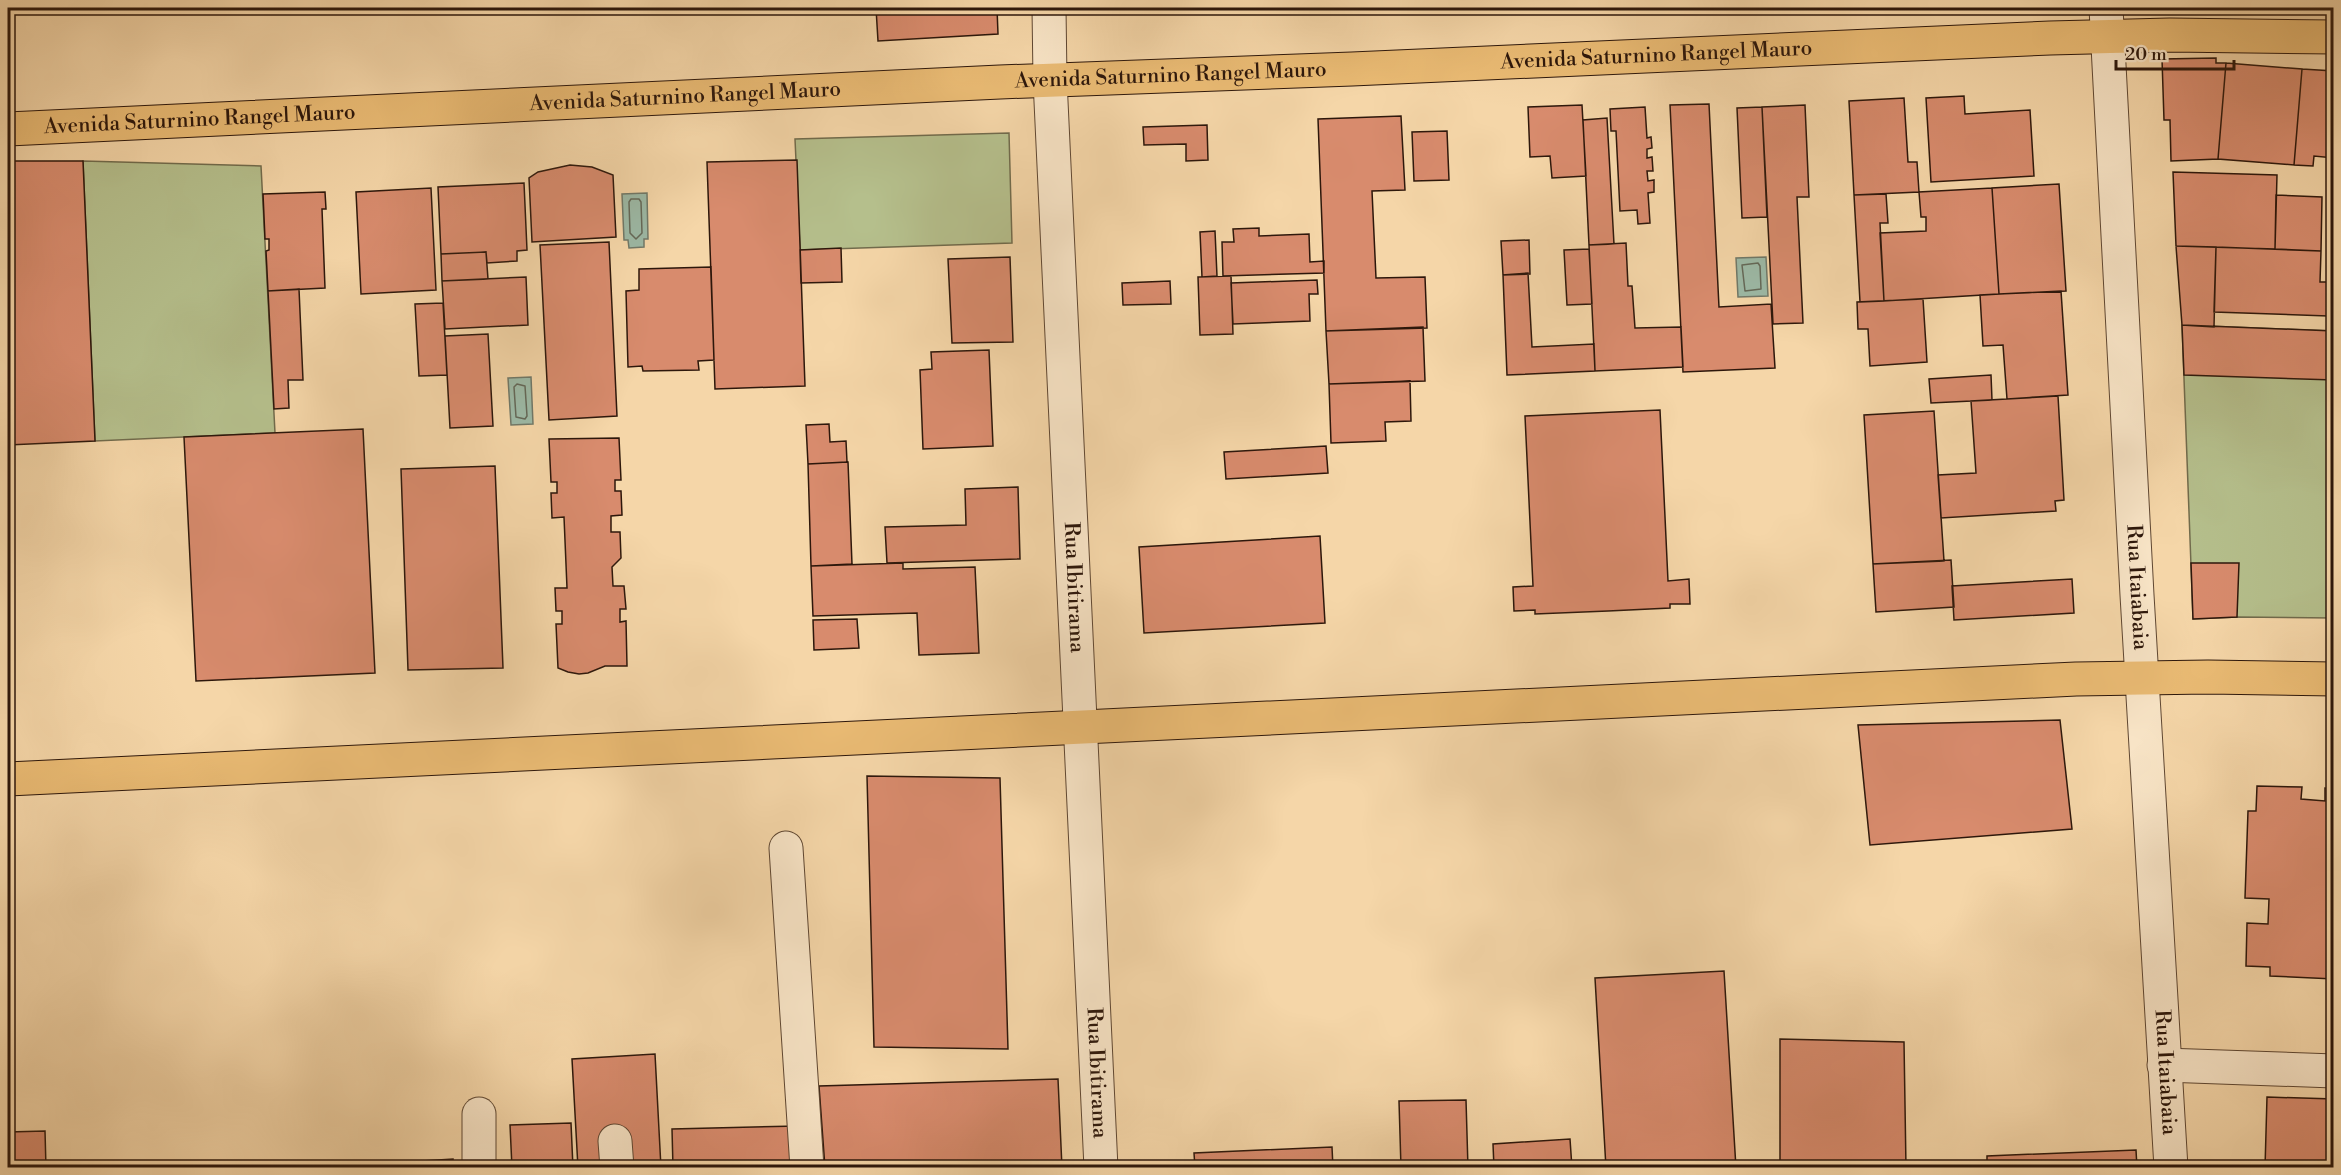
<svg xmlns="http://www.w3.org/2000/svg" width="2341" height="1175" font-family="'Libre Bodoni',serif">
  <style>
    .green { fill: #b5bf8c; stroke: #716b4c; stroke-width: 1.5 }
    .water { fill: #9cb9a6; stroke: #707868; stroke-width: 1.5 }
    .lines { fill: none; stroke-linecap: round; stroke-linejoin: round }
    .shore { stroke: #646858; stroke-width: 1.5 }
    .building { fill: #d88b6d; stroke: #2d170b; stroke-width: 1.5 }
    .minor-casing { stroke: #5f4732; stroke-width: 35 }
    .major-casing { stroke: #2d170b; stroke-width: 35 }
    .minor { stroke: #f8e4c6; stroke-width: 33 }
    .major { stroke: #eabb74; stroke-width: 33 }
    .labels { text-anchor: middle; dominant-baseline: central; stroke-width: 6; stroke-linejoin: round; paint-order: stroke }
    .street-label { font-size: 21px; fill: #2d170b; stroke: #f8e4c6 }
  </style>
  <rect width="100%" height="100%" fill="#f5d6a8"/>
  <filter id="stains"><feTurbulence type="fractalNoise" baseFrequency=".00333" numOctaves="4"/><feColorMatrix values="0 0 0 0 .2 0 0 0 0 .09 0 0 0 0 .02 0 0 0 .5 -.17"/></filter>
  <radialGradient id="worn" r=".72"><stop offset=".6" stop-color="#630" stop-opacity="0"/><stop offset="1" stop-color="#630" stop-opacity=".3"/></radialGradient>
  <path class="green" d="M1009,133L1012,243L800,250L795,139Z
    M83,161L261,166L275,433L95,441Z
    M2182,325L2333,331V618L2237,617L2193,619Z"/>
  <path class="water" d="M647,193L648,239H644V247L629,248L628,240H624L622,194Z
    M1766,257L1768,296L1738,297L1736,258Z
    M531,377L533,424L511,425L508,378Z"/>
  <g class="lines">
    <path class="shore" d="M631,199H639L641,202L642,233L636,239L630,233L629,202Z
      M1758,263L1760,266L1761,289L1745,291L1742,265Z
      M517,384L525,386L527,416L525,419L516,417L514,387Z"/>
  </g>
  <path class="building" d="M876,8H997L998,34L878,41Z
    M2216,58V63H2226L2218,159L2171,161L2170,120H2164L2162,59Z
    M2226,63L2302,69L2294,165L2218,159Z
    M2302,69L2334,71V158L2314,156L2313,166L2294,165Z
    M1964,96L1965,114L2030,110L2034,176L1931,182L1926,98Z
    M1904,98L1908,162H1917L1919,192L1854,195L1849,101Z
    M1709,104L1719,307L1771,304L1775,368L1683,372L1670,105Z
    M1582,105L1586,176L1552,178L1550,156L1530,157L1528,107Z
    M1805,105L1809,197H1797L1803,323L1773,324L1762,107Z
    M1645,107L1647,138L1651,137L1652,148L1647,149V158L1652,157L1653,171H1647L1648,181L1654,180V192L1648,193L1650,223L1638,224L1637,210L1620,211L1616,131H1611L1610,109Z
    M1762,107L1767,217L1742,218L1737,108Z
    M1401,116L1405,190L1372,191L1376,278L1425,277L1427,328L1326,331L1318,119Z
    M1607,118L1614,244L1589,245L1583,120Z
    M1207,125L1208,160L1186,161V144L1144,145L1143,127Z
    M1447,131L1449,180L1414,181L1412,132Z
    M797,160L805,386L715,389L707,162Z
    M8,161H83L95,441L8,445Z
    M570,165L592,167L613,175L616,237L532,242L529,178L538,172Z
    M2173,172L2277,175L2275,249L2176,246Z
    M524,183L527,250L517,251V261L487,263L486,252L441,254L438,187Z
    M2059,184L2066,291L1999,294L1992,188Z
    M431,188L436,290L361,294L356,192Z
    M1992,188L1999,294L1884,301L1880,233L1926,231V217H1921L1919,192Z
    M325,192L326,209H322L325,288L268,291L266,251L269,250V239H265L263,194Z
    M1886,194L1888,223H1880L1884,301L1860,302L1854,195Z
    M2276,195L2322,197L2321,251L2275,249Z
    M1259,228V236L1309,234L1310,262L1324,261V273L1223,276L1222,242H1234L1233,229Z
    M1215,231L1217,276L1202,277L1200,232Z
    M1529,240L1530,274L1503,275L1501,241Z
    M609,242L617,416L549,420L540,245Z
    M1626,243L1628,286H1632L1635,328L1681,327L1683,367L1595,371L1589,245Z
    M2176,246L2216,247L2214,327L2182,325Z
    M2216,247L2321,251L2320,282H2330L2328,316L2214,312Z
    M841,248L842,282L801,283L800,250Z
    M1589,249L1592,304L1567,305L1564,250Z
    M486,252L488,279L442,281L441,254Z
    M1010,257L1013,342L952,343L948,259Z
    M711,267L714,360L698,361L699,370L643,371L642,366L628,367L626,291L639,290V269Z
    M1528,273L1532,347L1594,344L1595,371L1507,375L1503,275Z
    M1231,276L1233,334L1200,335L1198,277Z
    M526,277L528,325L445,329L442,281Z
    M1317,280L1318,294H1309L1310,321L1233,324L1231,283Z
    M1170,281L1171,304L1123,305L1122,283Z
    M299,289L303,380H288L289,408L274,409L268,291Z
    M2061,291L2068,395L2007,399L2003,345L1983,346L1980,295Z
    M1923,299L1927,362L1870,366L1868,329H1858L1857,302Z
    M443,303L447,375L419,376L415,304Z
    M2182,325L2334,331V380L2184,375Z
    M1423,327L1425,381L1329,384L1326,331Z
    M488,334L493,426L450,428L445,336Z
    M989,350L993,446L923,449L920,370L932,369L931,352Z
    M1991,375L1992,400L1931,403L1929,379Z
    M1410,381L1411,421L1385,422L1386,441L1331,443L1329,384Z
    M2058,396L2064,500L2055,501L2056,511L1941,518L1938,475L1976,473L1971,401Z
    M1660,410L1668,581L1689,579L1690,604H1670V608L1608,611L1535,614V610L1514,611L1513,587L1533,586L1525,416Z
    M1934,411L1944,561L1873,564L1864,415Z
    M829,424L830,442L846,441L847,462L808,464L806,425Z
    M363,429L375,673L196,681L184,437Z
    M619,438L621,480H615V491H621L622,515L611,516V532H620L621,558L612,567L613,586H624L626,609H620V622L626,621L627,666H605L588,673L579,674L568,672L558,668L556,624H562V611H556L555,588H567L564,517L552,518L551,493H557V482H551L549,439Z
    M1326,446L1328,473L1226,479L1224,452Z
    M848,462L852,564L811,566L808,464Z
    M495,466L503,668L408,670L401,469Z
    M1018,487L1020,559L887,563L885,527L966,525L965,489Z
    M1320,536L1325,623L1144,633L1139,547Z
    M1951,560L1954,607L1876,612L1873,564Z
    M903,563V569L975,567L979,653L919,655L917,613L813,616L811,566Z
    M2191,563H2239L2237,617L2193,619Z
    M2072,579L2074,613L1954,620L1952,586Z
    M857,619L859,648L814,650L813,620Z
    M2060,720L2072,829L1870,845L1858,725Z
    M867,776L1000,778L1008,1049L874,1047Z
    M2257,786L2302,787L2301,799L2325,801V788L2334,789V979L2270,976V967L2246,966L2247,923L2268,924L2269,899L2245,898L2248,811H2256Z
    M1724,971L1736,1168H1606L1595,978Z
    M1780,1039L1904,1042L1906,1168H1780Z
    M655,1054L661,1168H578L572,1059Z
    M1058,1079L1062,1168H825L819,1086Z
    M2267,1097L2334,1099V1168H2265Z
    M1466,1100L1468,1168H1401L1399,1101Z
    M571,1123L573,1168H512L510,1125Z
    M798,1126L799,1168H673L672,1129Z
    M45,1131L46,1168H8V1132Z
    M1570,1139L1572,1168H1494L1493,1144Z
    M1332,1147L1333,1168H1195L1194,1153Z
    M2136,1150L2137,1168H1987V1156Z
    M453,1159V1168H342V1166Z"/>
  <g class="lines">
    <g class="minor-casing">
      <g id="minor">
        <path id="s1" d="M1049,8L1050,80L1101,1168"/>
        <path id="s2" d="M2106,8L2137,595L2171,1168"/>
        <path d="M786,848L807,1168"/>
        <path d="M2164,1065L2334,1071"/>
        <path d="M479,1114V1168"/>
        <path d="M615,1141L617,1168"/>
      </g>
    </g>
    <g class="major-casing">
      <g id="major">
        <path id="s3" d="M8,129L1000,82L1352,69L2050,38L2170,35L2334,37"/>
        <path d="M8,779L2076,679L2208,677L2334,679"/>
      </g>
    </g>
    <use href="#minor" class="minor"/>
    <use href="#major" class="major"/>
  </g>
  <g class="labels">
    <g class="street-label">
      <text stroke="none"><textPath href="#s3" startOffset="1650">Avenida Saturnino Rangel Mauro</textPath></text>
      <text stroke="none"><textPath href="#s3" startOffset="1164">Avenida Saturnino Rangel Mauro</textPath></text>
      <text stroke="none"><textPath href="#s3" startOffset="678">Avenida Saturnino Rangel Mauro</textPath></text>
      <text stroke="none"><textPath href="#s3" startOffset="192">Avenida Saturnino Rangel Mauro</textPath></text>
      <text stroke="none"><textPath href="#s1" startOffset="580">Rua Ibitirama</textPath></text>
      <text stroke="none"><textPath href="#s2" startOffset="580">Rua Itaiabaia</textPath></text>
      <text stroke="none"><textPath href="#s1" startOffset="1066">Rua Ibitirama</textPath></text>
      <text stroke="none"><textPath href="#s2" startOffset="1066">Rua Itaiabaia</textPath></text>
    </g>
  </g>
  <rect width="2341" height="1175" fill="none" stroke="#f5d6a8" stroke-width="30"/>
  <rect x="9" y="9" width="2323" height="1157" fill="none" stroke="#2d170b" stroke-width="3"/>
  <rect x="15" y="15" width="2311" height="1145" fill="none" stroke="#2d170b" stroke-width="1.5"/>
  <path d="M2116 60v9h118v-9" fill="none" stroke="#2d170b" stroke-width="3"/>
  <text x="2125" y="60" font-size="18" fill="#2d170b" stroke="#f8e4c6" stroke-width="4.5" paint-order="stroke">20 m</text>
  <rect width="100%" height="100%" filter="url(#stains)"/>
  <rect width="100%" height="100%" fill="url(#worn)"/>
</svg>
